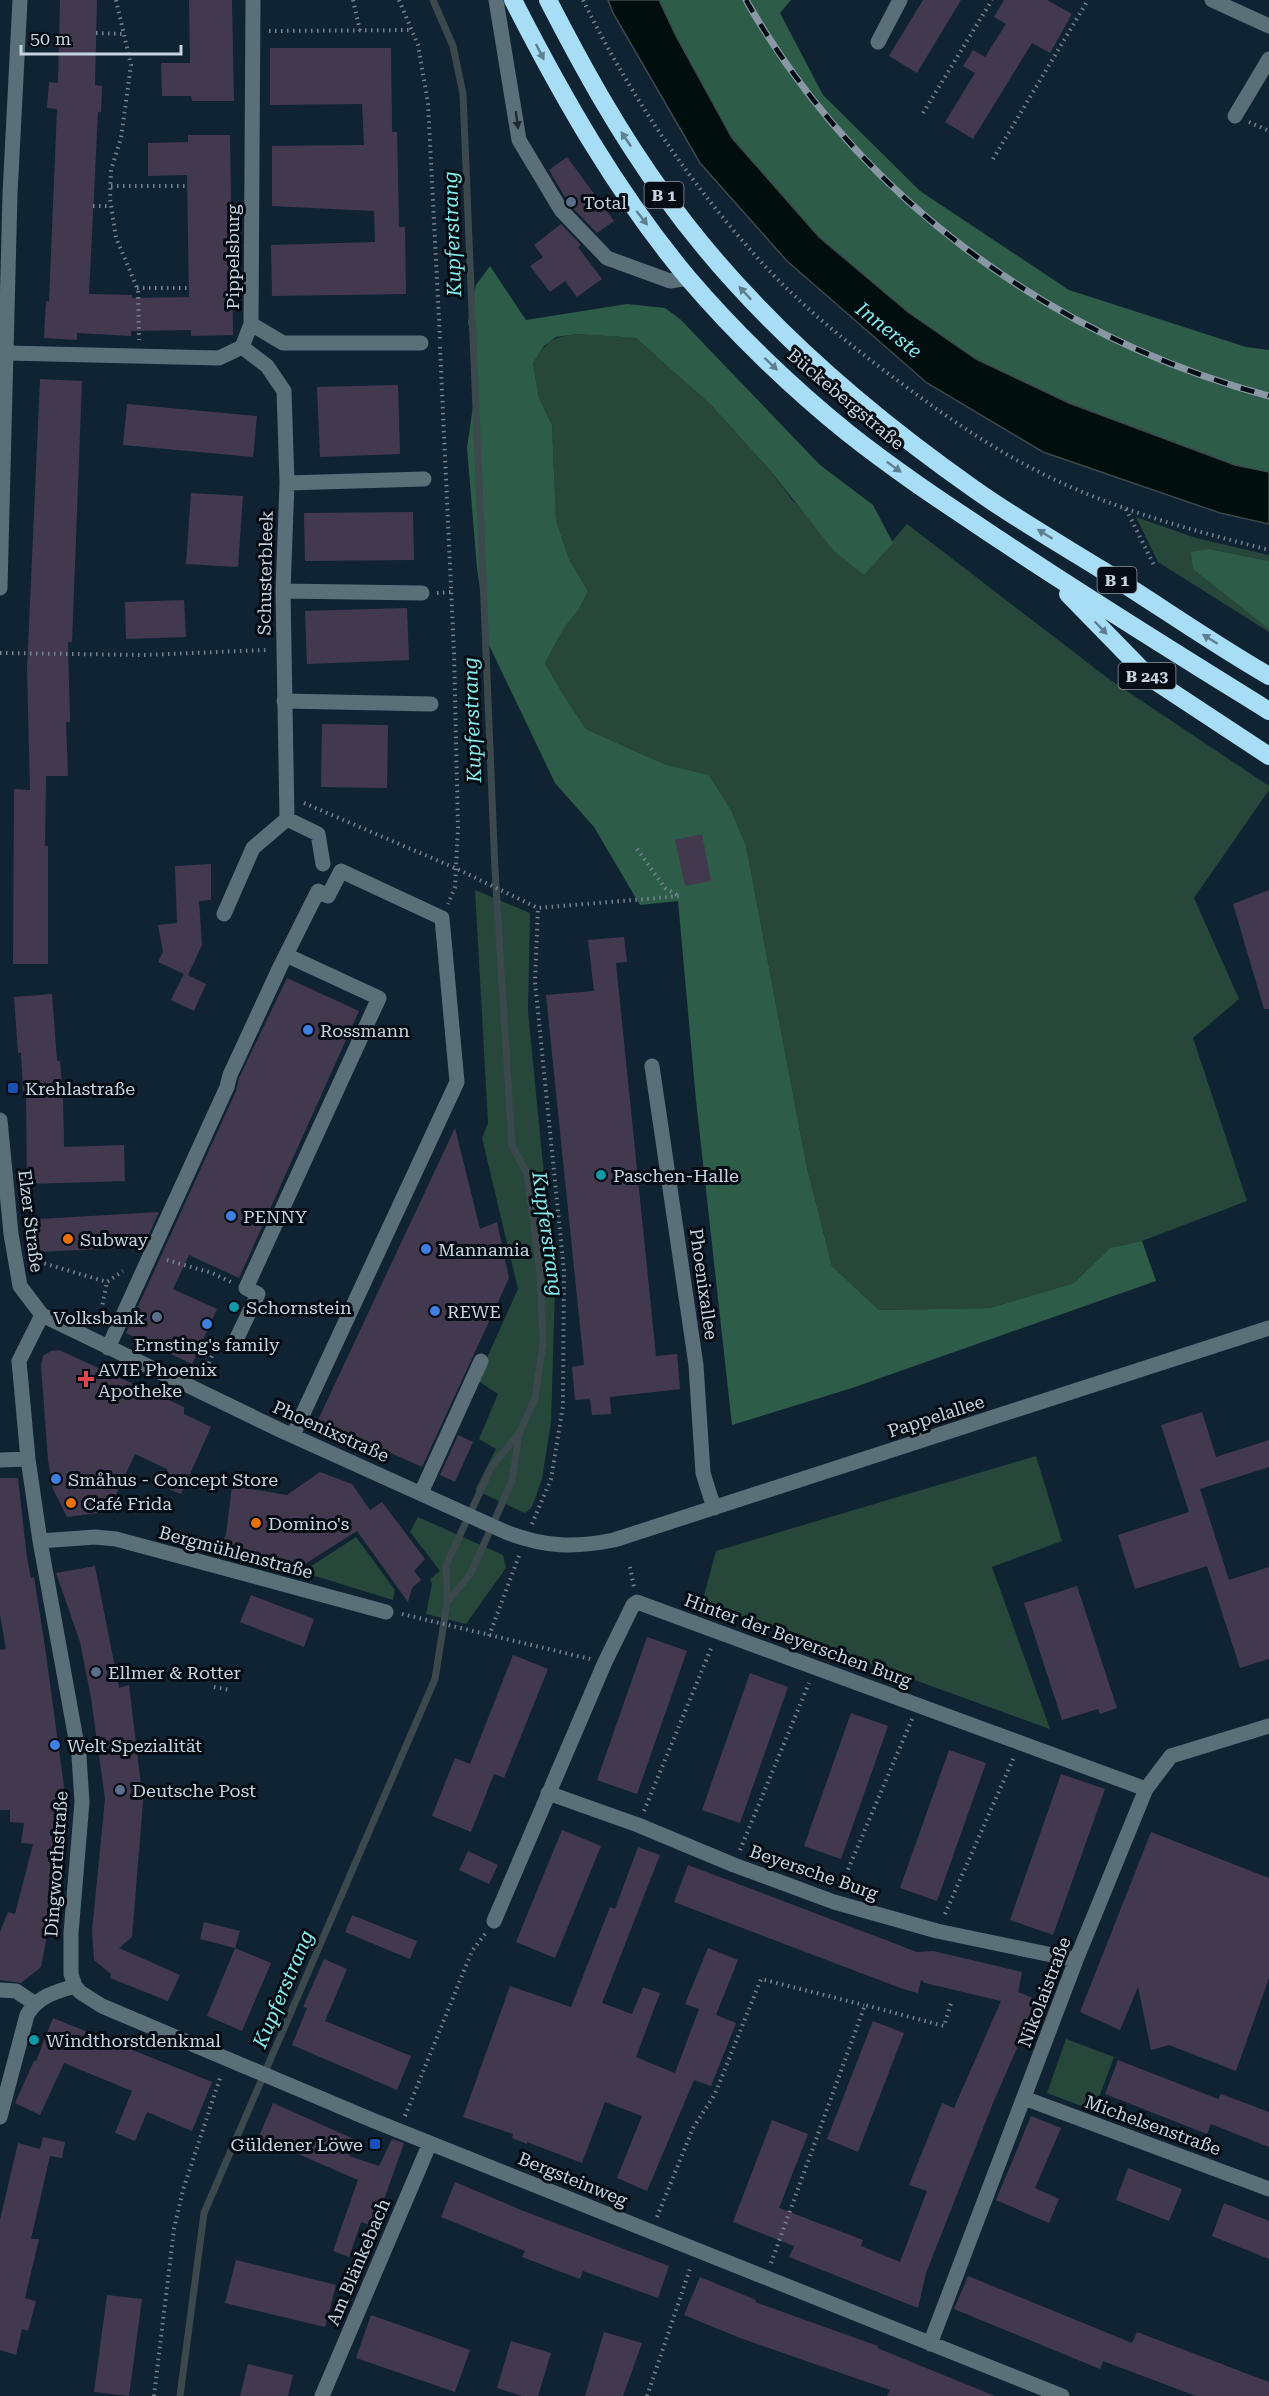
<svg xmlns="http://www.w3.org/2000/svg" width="1269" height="2396" font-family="'Roboto Serif',serif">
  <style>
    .green { fill: #264739 }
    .forest { fill: #2d5d48 }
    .water { fill: #000e0e; stroke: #3c494c; stroke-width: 1.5 }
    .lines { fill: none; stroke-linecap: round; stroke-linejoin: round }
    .stream { stroke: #3c494c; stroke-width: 7 }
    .building { fill: #43394f }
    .path { stroke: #748390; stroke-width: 4; stroke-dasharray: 1.5 4.5; stroke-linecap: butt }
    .minor { stroke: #5a6f78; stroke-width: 15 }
    .highway { stroke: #a7ddf5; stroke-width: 18 }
    .rail-casing { stroke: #8a98a5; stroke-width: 7 }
    .rail { stroke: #050c13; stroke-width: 4.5; stroke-dasharray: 14; stroke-linecap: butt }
    .oneway { fill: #5e7f8f }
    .oneway2 { fill: #1f2a31 }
    .service-dot { fill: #5c6f8a; stroke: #050c13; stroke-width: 2 }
    .shop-dot { fill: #3f7fe0; stroke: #050c13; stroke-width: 2 }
    .transit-dot { fill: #1a4fb4; stroke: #050c13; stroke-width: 2 }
    .culture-dot { fill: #0f9aa8; stroke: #050c13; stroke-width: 2 }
    .food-dot { fill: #e8710a; stroke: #050c13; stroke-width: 2 }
    .health-dot { fill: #e0444e; stroke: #050c13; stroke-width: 2 }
    .labels { text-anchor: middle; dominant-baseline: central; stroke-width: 6; stroke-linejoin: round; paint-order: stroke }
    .shield { fill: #050c13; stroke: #8d97a1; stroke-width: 1.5 }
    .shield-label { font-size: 16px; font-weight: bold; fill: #c7d3de }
    .poi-label { font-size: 18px; fill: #c7d3de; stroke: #050c13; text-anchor: start }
    .street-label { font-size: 18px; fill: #c7d3de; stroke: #050c13 }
    .water-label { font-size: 20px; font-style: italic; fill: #88eceb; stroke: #050c13 }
  </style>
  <rect width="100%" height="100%" fill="#102333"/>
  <path class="green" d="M576,334L636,338L711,405L769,469L793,501L864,574L907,524L1109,679L1269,786V790L1194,898L1239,999L1193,1038L1247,1201L1142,1241L1110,1248L1074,1283L990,1308L879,1310L832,1266L807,1168L746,846L731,810L709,775L664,764L586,729L561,691L545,663L564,628L579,609L588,591L569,559L556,520L552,425L539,398L533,363C548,341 549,338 576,334Z
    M1136,517L1196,538L1269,555V561L1209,549L1191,553L1269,629V632L1158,562Z
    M475,890L530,913L528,1011L555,1288L551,1422L542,1479L532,1507L525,1513L475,1490L496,1449L479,1439L498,1394L477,1380L518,1289L482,1138L488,1123Z
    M1036,1456L1062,1541L992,1567L1050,1729L702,1603L716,1551Z
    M418,1517L503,1555L506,1568L466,1624L426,1614L432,1584L430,1579L440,1571L410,1532Z
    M356,1537L395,1590L393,1600L302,1572Z
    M1066,2039L1114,2057L1094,2111L1047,2093Z"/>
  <path class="forest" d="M659,0H791L780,13L823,95L920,191L1069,290L1246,347L1269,350V472L1235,465L1069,403L976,359L908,312L819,237L732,138L676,36Z
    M490,266L526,320L627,304L665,308L680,319L820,465L873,505L893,543L864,575L834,551L769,469L711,405L636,338L576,334L556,337L544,346L533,363L539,398L552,425L556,520L569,559L588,591L579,609L564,628L545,663L561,691L586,729L664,764L709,775L731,810L746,846L807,1168L832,1266L879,1310L990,1308L1074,1283L1110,1248L1142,1241L1156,1281L852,1388L732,1425L696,1100L678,901L640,905L594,827L555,783L488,643L477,568L467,448L478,372L468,322L476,285Z
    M1209,549L1269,561V629L1193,569L1191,552Z"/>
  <path class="water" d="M608,0H659L676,36L732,138L819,237L908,312L976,359L1069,403L1235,465L1269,472V524L1220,513L1043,452L927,383L787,261L700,163L613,13Z"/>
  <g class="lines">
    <path class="stream" d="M447,1603L446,1565L492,1466L517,1436
      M180,2396L204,2213L435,1679L447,1603L471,1573L512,1481L519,1434L535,1398L543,1343L540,1272L527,1173L512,1146L495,870L463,94L453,46L433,0"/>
  </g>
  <path class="building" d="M60,0H97L95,85L102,86L101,112H98L89,294L132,295V298L189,297L187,175L148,176V143L188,142V135H230L233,335L191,336V330L131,331V336L77,333V340L44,338L46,301L49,302L57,109L47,108L49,82L58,83Z
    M189,0H232L234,101H192L191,96H162L161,63H190Z
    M923,0H961L917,73L889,56Z
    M1004,0H1047L1072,14L1050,53L1032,43L973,139L945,122L975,73L963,66L973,50L985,57L1006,24L994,17Z
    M270,48H391L392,132H397L399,227H405L406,294L272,296L271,245L375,242L374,211L272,206V146L364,145L362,104L270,105Z
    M567,157L614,221L597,233L569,204L549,170Z
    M561,224L581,245L578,247L602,279L577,297L565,281L550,292L530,266L543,257L534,245Z
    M40,379L82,381L72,642H68L70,722H66L68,776H46L45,846H48V964H13L14,789L30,790L27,670Z
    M398,385L400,454L320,457L317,387Z
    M127,404L257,416L253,457L123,445Z
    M191,493L243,496L238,567L186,564Z
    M413,512L414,560L305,561L304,513Z
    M184,600L186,637L126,639L125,602Z
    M407,608L409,660L307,664L305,611Z
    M322,724L388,725L387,788L321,787Z
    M702,834L711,881L685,886L675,840Z
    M211,864V900L199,901L202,945L188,975L206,984L194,1011L171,1000L184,974L158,962L163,952L158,925L177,923L175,866Z
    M1269,890V1009H1264L1233,904Z
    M624,937L627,962L616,963L656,1356L677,1354L680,1389L610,1397L611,1414L592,1415L590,1399L575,1400L572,1367L584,1365L546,995L594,991L588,940Z
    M287,978L359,1011L239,1278L189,1255L173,1289L217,1309L192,1364L126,1333L236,1091L239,1078Z
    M52,994L57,1061H60L63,1096L64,1147L124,1145L125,1181L27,1184L26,1091H23L21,1053H18L14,997Z
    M455,1128L480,1229L497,1222L509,1278L422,1467L318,1420Z
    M159,1212L143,1247L37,1252L36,1231L40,1230L39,1219Z
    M59,1350L184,1407V1414L211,1427L181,1494L169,1489L167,1469L135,1454L113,1501L114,1511L67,1517L53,1489L48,1460L41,1365L43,1356L51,1351Z
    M1202,1412L1216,1457L1269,1440V1467L1200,1489L1229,1580L1269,1567V1659L1240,1668L1207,1566L1135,1589L1118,1535L1189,1512L1161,1425Z
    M458,1435L473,1442L455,1482L440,1475Z
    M320,1472L352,1484L370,1510L382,1502L425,1559L414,1571L421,1580L412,1588L408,1602L357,1531L297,1569L221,1548L226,1534L232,1486L287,1495Z
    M0,1478H18L27,1558L31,1578L34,1577L45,1647L67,1809L65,1848L54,1926L49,1925L41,1967L21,1983L0,1980V1932L8,1912L15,1914L33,1844L21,1843L24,1823L10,1822V1810H0V1650L6,1649L0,1614Z
    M95,1566L119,1688L129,1685L143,1802L132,1937L119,1948L180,1975L168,2001L110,1978L111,1974L94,1960L92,1931L105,1799L91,1698L80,1642L56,1573Z
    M1077,1586L1117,1708L1100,1714L1098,1709L1062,1720L1024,1603Z
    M251,1595L314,1619L304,1647L240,1622Z
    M647,1637L687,1651L637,1794L597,1780Z
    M513,1655L548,1669L504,1778L494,1774L471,1832L432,1816L455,1758L470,1764Z
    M750,1673L788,1687L740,1823L702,1810Z
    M851,1713L888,1726L841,1859L804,1846Z
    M949,1750L986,1763L937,1901L900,1888Z
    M1061,1774L1105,1789L1053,1935L1010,1920Z
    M562,1830L601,1846L555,1958L516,1942Z
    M1151,1832L1269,1878V1978L1236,2071L1169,2045L1151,2050L1138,1987L1120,2030L1080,2012Z
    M638,1847L660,1855L602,2003L632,2014L643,1987L660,1993L636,2057L675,2073L699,2009L685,2004L708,1948L738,1960L716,2015L736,2023L711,2086L694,2080L647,2191L617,2178L642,2116L605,2102L582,2163L527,2142V2144L512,2138L513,2134L463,2117L510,1986L571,2007L610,1907L615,1909Z
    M468,1851L498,1865L489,1884L459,1870Z
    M688,1865L917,1952L933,1951L1022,1972L1018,1992L1038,2000L993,2103L926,2273L918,2308L789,2257L794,2246L733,2222L772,2120L808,2134L779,2208L863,2240L861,2246L900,2262L927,2191L909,2185L942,2103L954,2108L1001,2001L925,1983L921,1980L918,1993L903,1989L674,1902Z
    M352,1915L417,1941L410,1959L345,1932Z
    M204,1922L240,1931L235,1948L200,1939Z
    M235,1948L271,1963L242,2031L207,2016Z
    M324,1959L347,1969L325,2021L411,2056L397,2090L292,2045L307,2008L303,2007Z
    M53,2018L212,2082L192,2131L147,2112L135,2141L115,2133L132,2091L64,2063L40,2115L15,2103L34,2061H36Z
    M873,2021L904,2033L858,2152L827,2139Z
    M1118,2060L1218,2099L1221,2094L1269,2112V2147L1211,2124L1207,2134L1105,2094Z
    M273,2103L356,2140L349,2156L379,2166L392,2139L404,2143L381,2208L384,2209L377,2227L361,2222L349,2257L333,2251L358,2180L259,2137Z
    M1031,2116L1061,2128L1035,2188L1059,2199L1049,2223L996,2200Z
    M43,2137L65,2142L62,2158L50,2156L31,2239H39L25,2298L36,2301L28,2331L22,2329L16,2355L0,2350V2220L18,2143L40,2149Z
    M1128,2168L1182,2189L1169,2221L1116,2200Z
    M455,2182L521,2210L669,2266L658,2298L583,2271L580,2279L522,2257L525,2251L441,2217Z
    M1224,2203L1269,2221V2259L1212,2236Z
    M236,2260L336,2285L325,2327L225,2303Z
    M968,2276L1132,2343L1137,2332L1269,2382V2396H1196L1103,2361L1100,2369L954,2309Z
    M700,2277L756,2300L755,2302L878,2346L877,2348L995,2396H887L890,2390L740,2338L684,2315Z
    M107,2295L142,2299L129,2396L94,2392Z
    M371,2315L470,2350L455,2392L356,2358Z
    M604,2332L642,2343L623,2396H585Z
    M511,2341L551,2353L538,2396H522L497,2388Z
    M248,2364L293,2375L288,2396H240Z"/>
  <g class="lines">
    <path class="path" d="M116,0L131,65L121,138L111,170L110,199L116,238L138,290L139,340
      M353,0L360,31
      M399,0L418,45L428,103L440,339
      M583,0C630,96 691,185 763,264C809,314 865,357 920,397C965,430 1013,461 1064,484C1130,514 1199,532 1269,550
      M269,31L412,30
      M96,33L125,34
      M923,113L992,0
      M1249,122L1269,131
      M993,159L1088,0
      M111,186H187
      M93,206H111
      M137,288H189
      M440,347L454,653L458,827L455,887L448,904
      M1126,509L1155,567
      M437,593L451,592
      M0,653L143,655L267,650
      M304,803L455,868L538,908
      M637,849L665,888L679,896
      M35,1258L36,1261L107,1282L123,1271
      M167,1260L212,1273L231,1282
      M99,1322L107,1282
      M204,1374L216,1347
      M532,1524L551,1479L563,1406L564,1271L535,982L538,908L680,896
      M630,1567L634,1587
      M402,1614L590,1659
      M489,1636L520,1553
      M214,1687L230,1690
      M644,1811L712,1646
      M740,1850L809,1683
      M841,1886L912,1719
      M945,1914L1014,1757
      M405,2116L472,1951L485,1934
      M657,2217L693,2128L715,2094L761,1979L864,2005
      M771,2263L865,2005L944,2026L952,2000
      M154,2396L174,2229L183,2190L221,2075
      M647,2396L691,2266"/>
    <path class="minor" d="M496,0L519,140L561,210L607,258L670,281L689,278
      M1212,0L1269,26
      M878,42L900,0
      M1235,116L1269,59
      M251,324L283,343H421
      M7,353L219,358L242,347L251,324L253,0
      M287,483L424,479
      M0,588L10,194L20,0
      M283,591L422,593
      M284,701L431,704
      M287,819L318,834L323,864
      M224,914L253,848L287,819L283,591L287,483L284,391L267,366L242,347
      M652,1066L696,1365L703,1473L714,1508
      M0,1120L11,1234L20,1286L42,1315L282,1431L508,1533C546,1547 574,1548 614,1540L1269,1328
      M42,1315L19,1361L28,1459L40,1541L79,1756L82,1802L71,1933V1974L75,1986L80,1992L102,2006L372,2120L1062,2396
      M234,1344L258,1294L246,1288L379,998L286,955
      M108,1348L227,1087L230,1075L280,967L318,891L328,896L341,871L442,918L457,1082L293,1435
      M0,1460L28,1459
      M421,1493L481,1361
      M40,1541L95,1537L116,1539L386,1612
      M548,1793L638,1825L734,1865L834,1902L937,1931L1076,1960
      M494,1921L605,1662L633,1605L637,1602L1146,1789
      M0,1990L16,1991L34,2003
      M1024,2098L1269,2189
      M0,2117L27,2015C38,1996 55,1992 75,1986
      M930,2344L1076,1960L1146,1789L1171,1756L1269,1726
      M322,2396L430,2143"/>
    <path class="highway" d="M513,0C563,98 617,193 688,278C734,332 793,389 848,433C897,472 949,506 1000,540C1088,599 1179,655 1269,711
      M548,0C583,68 619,133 664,195C748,312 857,407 974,489C1015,518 1060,544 1102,570C1158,605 1212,643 1269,676
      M1068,594L1149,677L1269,756"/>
    <g class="rail-casing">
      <path id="rail" d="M746,0C858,197 1051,338 1269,396"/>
    </g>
    <use href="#rail" class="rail"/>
  </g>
  <defs><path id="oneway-solid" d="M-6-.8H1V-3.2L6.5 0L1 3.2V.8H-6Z" transform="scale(1.5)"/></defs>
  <g class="oneway">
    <use href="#oneway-solid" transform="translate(540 52) rotate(63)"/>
    <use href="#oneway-solid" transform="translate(626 139) rotate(-124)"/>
    <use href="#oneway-solid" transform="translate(642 218) rotate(52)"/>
    <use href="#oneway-solid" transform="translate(745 293) rotate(-133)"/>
    <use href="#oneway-solid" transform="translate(771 364) rotate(43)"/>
    <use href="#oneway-solid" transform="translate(894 467) rotate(36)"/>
    <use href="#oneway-solid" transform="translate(1045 534) rotate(-148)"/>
    <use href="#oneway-solid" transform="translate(1101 628) rotate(46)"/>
    <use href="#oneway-solid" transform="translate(1210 639) rotate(-148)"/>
  </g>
  <use class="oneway2" href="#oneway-solid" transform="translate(517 120) rotate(82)"/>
  <g class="service-dot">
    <circle cx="571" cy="202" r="6"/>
    <circle cx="157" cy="1317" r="6"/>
    <circle cx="96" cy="1672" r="6"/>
    <circle cx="120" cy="1790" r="6"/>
  </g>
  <g class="shop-dot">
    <circle cx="308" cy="1030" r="6"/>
    <circle cx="231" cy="1216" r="6"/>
    <circle cx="426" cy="1249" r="6"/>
    <circle cx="435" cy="1311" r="6"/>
    <circle cx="207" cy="1324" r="6"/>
    <circle cx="56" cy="1479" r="6"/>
    <circle cx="55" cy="1745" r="6"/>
  </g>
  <g class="transit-dot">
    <rect x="7" y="1082" width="12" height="12" rx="3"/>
    <rect x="369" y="2138" width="12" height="12" rx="3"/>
  </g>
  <g class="culture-dot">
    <circle cx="601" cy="1175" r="6"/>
    <circle cx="234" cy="1307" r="6"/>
    <circle cx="34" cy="2040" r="6"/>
  </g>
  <g class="food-dot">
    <circle cx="68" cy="1239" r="6"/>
    <circle cx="71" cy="1503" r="6"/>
    <circle cx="256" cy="1523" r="6"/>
  </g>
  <path class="health-dot" d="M83 1370h6v6h6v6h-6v6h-6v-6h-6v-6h6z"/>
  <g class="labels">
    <g class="shield">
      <rect x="644.5" y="182" width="39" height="26" rx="4.5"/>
      <rect x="1097.5" y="567" width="39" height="26" rx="4.5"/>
      <rect x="1118.5" y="663" width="57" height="26" rx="4.5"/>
    </g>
    <g class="shield-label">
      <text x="664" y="195">B 1</text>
      <text x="1117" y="580">B 1</text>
      <text x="1147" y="676">B 243</text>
    </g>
    <g class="poi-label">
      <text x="583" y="202">Total</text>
      <text x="320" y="1030">Rossmann</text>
      <text x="25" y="1088">Krehlastraße</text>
      <text x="613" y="1175">Paschen-Halle</text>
      <text x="243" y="1216">PENNY</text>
      <text x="80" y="1239">Subway</text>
      <text x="438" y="1249">Mannamia</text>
      <text x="246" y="1307">Schornstein</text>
      <text x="447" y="1311">REWE</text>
      <text x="145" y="1317" text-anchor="end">Volksbank</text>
      <text x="207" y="1344" text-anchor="middle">Ernsting's family</text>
      <text x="98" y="1369">AVIE Phoenix<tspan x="98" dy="21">Apotheke</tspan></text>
      <text x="68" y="1479">Småhus - Concept Store</text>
      <text x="83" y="1503">Café Frida</text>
      <text x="268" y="1523">Domino's</text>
      <text x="108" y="1672">Ellmer &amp; Rotter</text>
      <text x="67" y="1745">Welt Spezialität</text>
      <text x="132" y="1790">Deutsche Post</text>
      <text x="46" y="2040">Windthorstdenkmal</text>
      <text x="363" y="2144" text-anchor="end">Güldener Löwe</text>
    </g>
    <g class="street-label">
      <text transform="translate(232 257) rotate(-90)">Pippelsburg</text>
      <text transform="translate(846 399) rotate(40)">Bückebergstraße</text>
      <text transform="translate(265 573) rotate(-89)">Schusterbleek</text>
      <text transform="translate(31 1221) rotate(83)">Elzer Straße</text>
      <text transform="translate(704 1284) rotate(82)">Phoenixallee</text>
      <text transform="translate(936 1416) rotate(-18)">Pappelallee</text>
      <text transform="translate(331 1431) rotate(24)">Phoenixstraße</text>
      <text transform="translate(236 1552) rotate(15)">Bergmühlenstraße</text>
      <text transform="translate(798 1640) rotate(20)">Hinter der Beyerschen Burg</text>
      <text transform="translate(56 1864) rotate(-86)">Dingworthstraße</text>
      <text transform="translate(814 1872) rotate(19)">Beyersche Burg</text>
      <text transform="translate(1044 1992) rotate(-69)">Nikolaistraße</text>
      <text transform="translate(1153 2125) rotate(20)">Michelsenstraße</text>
      <text transform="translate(573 2179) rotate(22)">Bergsteinweg</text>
      <text transform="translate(358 2262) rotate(-67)">Am Blänkebach</text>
    </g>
    <g class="water-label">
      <text transform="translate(452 234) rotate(-92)">Kupferstrang</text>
      <text transform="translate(889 330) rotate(38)">Innerste</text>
      <text transform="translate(472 720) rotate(-92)">Kupferstrang</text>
      <text transform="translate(548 1234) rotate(82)">Kupferstrang</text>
      <text transform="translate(283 1989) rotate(-67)">Kupferstrang</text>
    </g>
  </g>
  <path d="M21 45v9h160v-9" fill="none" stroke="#c7d3de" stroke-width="3"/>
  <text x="30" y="45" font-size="18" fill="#c7d3de" stroke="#050c13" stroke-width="4.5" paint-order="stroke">50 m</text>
</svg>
